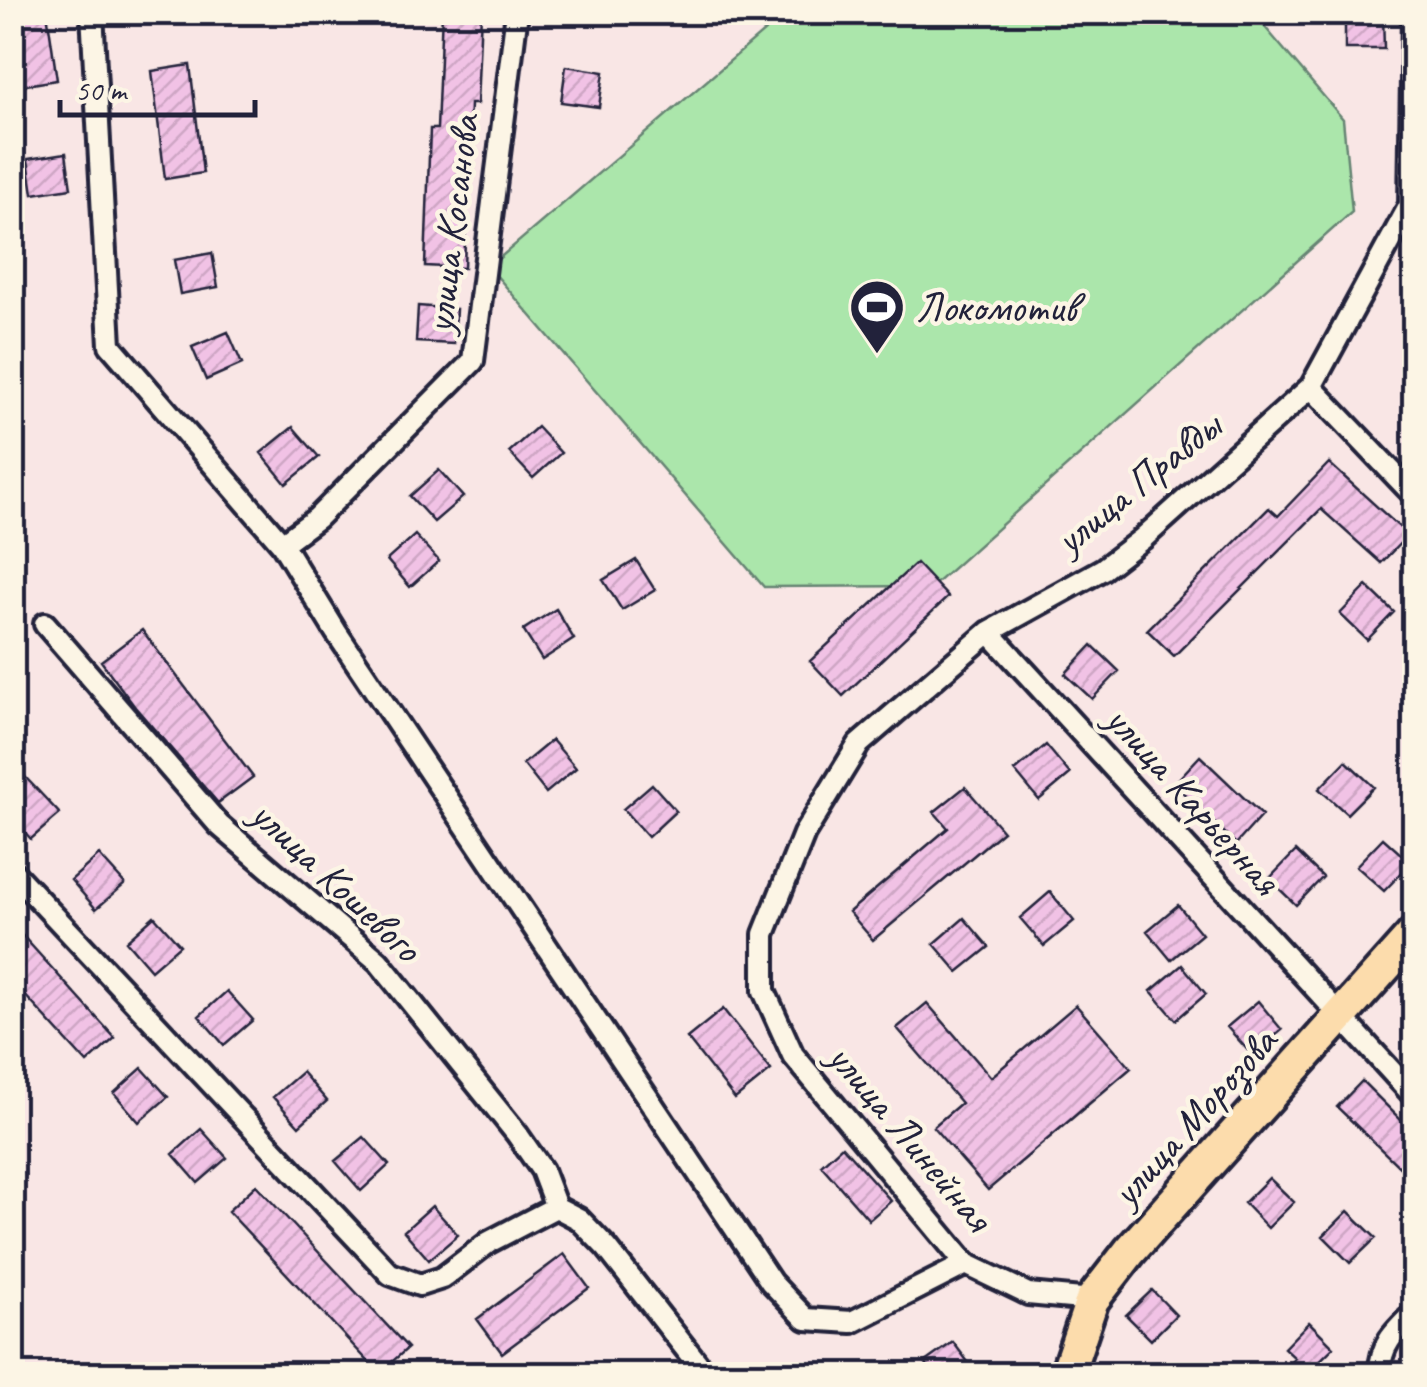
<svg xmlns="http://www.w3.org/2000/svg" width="1427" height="1387" font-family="Caveat,sans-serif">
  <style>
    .pitch { fill: #abe6ab; stroke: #668473; stroke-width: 2.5 }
    .building { fill: url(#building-hatch); stroke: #22223b; stroke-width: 2.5 }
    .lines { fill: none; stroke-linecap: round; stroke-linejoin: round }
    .minor-casing { stroke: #22223b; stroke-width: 28 }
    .primary-casing { stroke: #22223b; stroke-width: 40 }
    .minor { stroke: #fcf5e5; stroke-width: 20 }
    .primary { stroke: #fcdcac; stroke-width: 32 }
    .labels { text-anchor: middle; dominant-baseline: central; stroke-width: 9; stroke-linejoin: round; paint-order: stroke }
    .street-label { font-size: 42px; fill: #22223b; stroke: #fcf5e5 }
    .poi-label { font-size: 42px; fill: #22223b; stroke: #fcf5e5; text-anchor: start }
  </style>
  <defs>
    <pattern id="building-hatch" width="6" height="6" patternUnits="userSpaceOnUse" patternTransform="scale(2.5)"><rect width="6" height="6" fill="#f1c2e5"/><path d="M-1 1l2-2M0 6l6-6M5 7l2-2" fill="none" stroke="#cea6c5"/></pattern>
  </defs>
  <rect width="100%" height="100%" fill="#f9e6e5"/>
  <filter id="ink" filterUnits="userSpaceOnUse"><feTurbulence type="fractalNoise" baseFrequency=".01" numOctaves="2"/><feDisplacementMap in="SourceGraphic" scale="20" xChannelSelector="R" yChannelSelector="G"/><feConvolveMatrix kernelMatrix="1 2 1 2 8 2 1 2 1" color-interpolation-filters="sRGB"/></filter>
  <g filter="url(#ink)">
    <path class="pitch" d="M786,13H1253L1343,119L1352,212L933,586L764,587L489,267Z"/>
    <path class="building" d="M12,12H47L57,80L20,86L12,39Z
      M442,12H481L477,104H470L464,268L425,266L430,129H437Z
      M1345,13H1383L1384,49H1345Z
      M190,65L203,173L165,179L152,71Z
      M566,66L604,72L599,107L561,102Z
      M66,153L71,188L33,194L28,159Z
      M212,253L218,287L180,294L174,260Z
      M418,306L456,309L454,344L416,342Z
      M228,332L242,364L206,380L192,347Z
      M293,427L319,457L286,484L261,453Z
      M537,427L561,453L533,478L509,452Z
      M1329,463L1408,535L1381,563L1321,509L1174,656L1147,630L1269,508L1278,516Z
      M439,470L463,497L434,522L410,496Z
      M415,535L439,561L410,587L387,560Z
      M636,560L655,590L622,610L603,580Z
      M916,563L948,597L843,696L810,661Z
      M1367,586L1394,612L1367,640L1340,614Z
      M556,609L574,639L542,660L523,630Z
      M142,630L253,777L218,803L135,707L101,661Z
      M1092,645L1119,671L1092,699L1065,674Z
      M552,740L576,768L546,793L523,764Z
      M1046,745L1070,774L1039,800L1015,771Z
      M1200,756L1262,815L1236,844L1174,784Z
      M1346,761L1374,787L1347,814L1319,789Z
      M12,763L60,814L31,839L12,818Z
      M652,784L676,811L648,837L623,809Z
      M965,787L1003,831L873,940L849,912L948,828L934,812Z
      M1383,838L1411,863L1384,891L1356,866Z
      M1296,851L1323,877L1296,905L1269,879Z
      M99,855L125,884L96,909L71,880Z
      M1050,892L1074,921L1044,946L1020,918Z
      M1178,905L1202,934L1171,960L1147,931Z
      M154,916L180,945L151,970L126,941Z
      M964,918L989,947L958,972L934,944Z
      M12,924L115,1038L87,1063L12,981Z
      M1182,965L1206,994L1176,1020L1151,991Z
      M227,991L253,1020L224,1045L199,1016Z
      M1258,1001L1282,1030L1252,1055L1227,1027Z
      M927,1003L991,1077L1076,1005L1131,1068L988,1190L933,1127L961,1103L897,1028Z
      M723,1009L771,1070L735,1099L687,1038Z
      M142,1068L168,1097L139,1122L114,1093Z
      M302,1072L327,1101L299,1126L273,1097Z
      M1362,1081L1414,1133V1181L1337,1107Z
      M201,1129L227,1158L198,1183L173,1154Z
      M364,1137L389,1165L361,1191L335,1161Z
      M842,1146L891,1201L869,1220L821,1165Z
      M1269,1178L1294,1202L1268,1228L1244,1203Z
      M256,1185L408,1348L379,1373L228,1211Z
      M432,1206L458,1235L429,1260L404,1231Z
      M1348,1211L1376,1238L1350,1263L1323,1236Z
      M564,1254L589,1288L502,1353L477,1319Z
      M1152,1290L1176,1315L1151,1340L1126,1315Z
      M1309,1322L1334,1347L1306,1374H1279L1295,1358L1284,1348Z
      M953,1342L971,1366L960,1374H934L925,1362Z"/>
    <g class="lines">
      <g class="minor-casing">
        <path id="minor" d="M92,12L110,345L282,544L336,632L771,1282L806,1319L852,1322L966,1264
          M1311,387L1414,495
          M282,544L317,518L473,361L517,12
          M45,624L219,825L378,961L517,1134L542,1170L556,1207L579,1219L607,1248L697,1363L699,1374
          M989,632L1414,1096
          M12,871L390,1274L420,1285L442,1278L489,1242L556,1207
          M1092,1300L1028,1294L966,1264L793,1055L764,991V934L804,834L859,744L989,632L1103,569L1142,539L1311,387L1410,205L1413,12
          M1380,1374C1379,1346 1395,1331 1414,1313"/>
      </g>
      <g class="primary-casing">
        <path id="primary" d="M1067,1374L1092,1300L1130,1251L1414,934"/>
      </g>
      <use href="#minor" class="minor"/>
      <use href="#primary" class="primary"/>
    </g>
  </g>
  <defs>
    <g id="stadium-pin" transform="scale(2.875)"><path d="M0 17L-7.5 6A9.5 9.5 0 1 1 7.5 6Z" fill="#22223b" stroke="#fcf5e5"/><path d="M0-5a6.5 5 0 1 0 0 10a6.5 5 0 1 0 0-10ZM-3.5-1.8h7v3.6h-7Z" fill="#fff"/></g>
  </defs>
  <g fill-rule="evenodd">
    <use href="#stadium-pin" x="877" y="307"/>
  </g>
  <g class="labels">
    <g class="street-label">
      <text transform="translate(452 224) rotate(-83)">улица Косанова</text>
      <text transform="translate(1138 483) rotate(-39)">улица Правды</text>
      <text transform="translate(1193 800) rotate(48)">улица Карьерная</text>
      <text transform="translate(336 881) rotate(43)">улица Кошевого</text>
      <text transform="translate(1194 1117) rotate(-48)">улица Морозова</text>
      <text transform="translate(910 1137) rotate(50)">улица Линейная</text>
    </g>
    <g class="poi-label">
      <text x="916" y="307">Локомотив</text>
    </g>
  </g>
  <rect width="1427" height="1387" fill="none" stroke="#fcf5e5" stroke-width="50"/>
  <rect x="25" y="25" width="1377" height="1337" fill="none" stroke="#22223b" stroke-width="4" filter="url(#ink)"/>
  <path d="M60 100v15h195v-15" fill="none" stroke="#22223b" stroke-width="5"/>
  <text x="75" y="100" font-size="30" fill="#22223b" stroke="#fcf5e5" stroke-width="8" paint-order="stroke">50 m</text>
</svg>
